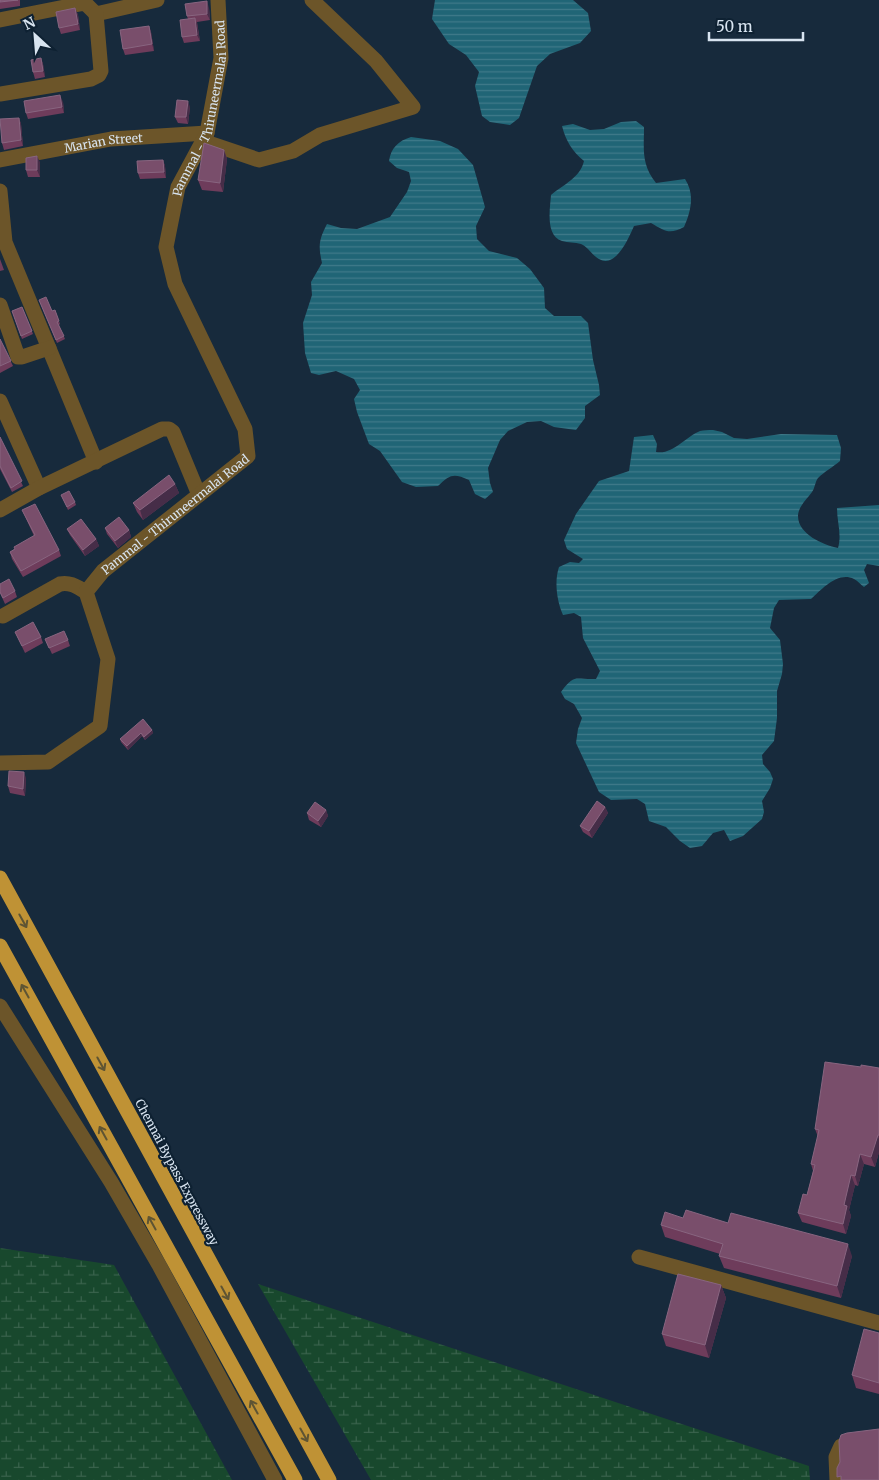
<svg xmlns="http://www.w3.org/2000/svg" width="879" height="1480" font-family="Merriweather,serif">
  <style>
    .wetland { fill: url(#wetland-marsh) }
    .water { fill: url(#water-rules) }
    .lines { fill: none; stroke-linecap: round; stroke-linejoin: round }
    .minor { stroke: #6c5529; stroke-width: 15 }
    .highway { stroke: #bf9235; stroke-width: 15 }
    .wall { fill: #6e3c5b }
    .shaded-wall { fill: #462d48 }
    .building { fill: #794e6b; stroke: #886580 }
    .oneway { stroke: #5e5433 }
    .labels { text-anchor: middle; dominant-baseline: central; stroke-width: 4.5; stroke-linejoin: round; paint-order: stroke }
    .street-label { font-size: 12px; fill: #d8e4f0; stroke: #0e2132 }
  </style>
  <defs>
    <pattern id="wetland-marsh" width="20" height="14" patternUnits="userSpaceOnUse" patternTransform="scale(1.25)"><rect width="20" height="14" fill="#18482d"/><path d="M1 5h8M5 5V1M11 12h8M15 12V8" fill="none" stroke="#39624c"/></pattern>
    <pattern id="water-rules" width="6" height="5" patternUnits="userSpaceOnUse" patternTransform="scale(1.25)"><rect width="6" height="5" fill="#206576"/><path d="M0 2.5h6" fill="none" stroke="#407b8a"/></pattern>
  </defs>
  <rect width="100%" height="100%" fill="#172a3c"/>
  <path class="wetland" d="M0,1248L114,1265L232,1480H0Z
    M258,1284L809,1466L810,1480H371Z"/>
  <path class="water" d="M435,0H573L588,13L591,31L580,43L550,54L537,66L519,118L510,125L490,122L482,116L475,86L479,72L466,55L449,44L432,19Z
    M636,121L644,127C644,150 641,164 656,183L685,179C695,194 691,211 684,227C669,235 665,231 651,223L634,226C629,237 616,269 599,259C592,255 588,247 581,244C575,242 568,243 562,241C545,235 550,209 551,195C564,184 580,178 584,161C572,151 566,141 562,126L573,124L590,130L604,129L621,122Z
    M411,137L440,141L458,149L473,165L485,207L476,226L477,239L489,251L517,258L530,269L544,288L545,308L554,316H581L588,323L593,360L599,385L600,395L585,406V418L576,430L554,427L541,421L527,422L508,431L500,440L488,468L490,483L493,492L485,499L475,494L469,480C454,473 450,474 438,486L416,487L402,482L380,451L369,444L357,412L354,399L360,390L354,379L336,371L319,375L311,373L305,353L303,323L312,295L311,282L322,263C318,245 319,240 327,224L341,228L357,229L390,217L407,192L411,181L409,172L397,168L389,161C391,148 398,141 411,137Z
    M713,430L722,432L734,438L747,439L781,434L837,435L841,448L840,461C833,467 824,472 818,478C815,482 815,488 812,492C807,499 798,507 798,516C798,534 823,545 838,548C842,535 837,522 837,508L879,505V566L867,564L864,570L869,583L864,587C861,585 858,581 854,579C838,571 822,589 811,599L779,600L774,608L770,628L780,640L783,664L782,674L777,691V718L774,741L762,755L763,764L770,772L773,779L770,788L762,801L764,812L762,819L743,836L730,841L724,830L713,833L702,846L690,848L680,841L666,827L649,821L645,804L637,799L611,800L599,792L576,743L578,729L582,718L574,704L565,699L561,692C575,673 575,680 596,679L600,671L583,638L581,617L574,613L563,615C557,601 554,582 559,567L570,562L579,563L583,559L567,549L564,540L576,514L599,481L629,471L634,437L653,435L657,444L656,452C673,455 685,437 700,431C704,430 708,430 713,430Z"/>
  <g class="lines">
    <g class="minor">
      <path d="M0,20L85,3L96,14L157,0"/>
      <path d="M0,94L91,79L99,75L101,71L96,14"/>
      <path d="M203,141L259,160L293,151L320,135L413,107L376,61L312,0"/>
      <path id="s1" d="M0,160L111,139L207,133"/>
      <path d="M0,191L5,242L96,462"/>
      <path d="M0,305L18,357H22L49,348"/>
      <path d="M0,401L39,488"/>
      <path d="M0,510L39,488L162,429H169L173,432L199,495"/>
      <path d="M3,616L60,584C71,582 77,587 86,592"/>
      <path id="s2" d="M0,763L48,762L100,726L108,659L86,592L103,571L248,456L245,429L175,284L166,247L178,187L207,133L221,58L218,0"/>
      <path d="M0,1006L111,1182L159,1265L275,1480"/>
      <path d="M639,1257L879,1323"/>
      <path d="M837,1480L836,1457L841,1446L852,1442L879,1440"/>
    </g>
    <path class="highway" d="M0,878L329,1480
      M0,946L295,1480"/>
  </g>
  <path class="wall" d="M0,0H20V6L0,9Z
    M75,8L78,15L80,30L61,34L59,28Z
    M209,8L210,20L197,22L200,41L184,43L182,37L188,19L187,16Z
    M149,26L151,32L154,51L125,55L123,49Z
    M41,58L43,64L45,77L35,79L33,72Z
    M63,102L64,113L28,119L26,113Z
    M190,107L188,124L178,123L175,117Z
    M19,118L21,124L23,146L4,150L2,143Z
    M224,150L227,159L223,192L202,190L198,180Z
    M163,160L165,166L166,178L140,179L138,173Z
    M40,162V177H28L26,170Z
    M0,259L4,270L0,271Z
    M39,300L52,311L55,310L60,324L59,325L65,339L57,343Z
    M22,307L33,334L22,339L12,311Z
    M0,339L13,366L0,373Z
    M0,437L23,486L12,492L0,469Z
    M175,484L179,493L143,520L137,512L133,503Z
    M61,495L75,502L76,505L68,510Z
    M22,510L59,550L61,556L23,577L12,559L10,552L34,536Z
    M105,528L129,530L131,537L118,548L107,534Z
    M67,529L96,539L99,546L85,556L70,535Z
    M0,584L15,591L17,597L5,604L0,593Z
    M15,632L41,637L43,643L25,653Z
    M45,639L68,640L70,646L52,654Z
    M152,730L153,733L145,740L142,736L128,750L121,742L120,739Z
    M26,778L25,796L10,793L8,786Z
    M605,807L608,813L592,838L583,832L580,826Z
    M326,810L328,816L321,827L309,820L307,813Z
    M861,1067L879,1068V1152L875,1167L864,1164L858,1186L855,1185L849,1210L851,1216L846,1234L802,1222L798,1213L807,1195L813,1171L811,1164L818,1137L815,1129Z
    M683,1218L728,1223L852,1256L841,1298L724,1268L719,1256L720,1254L665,1237L661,1225Z
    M721,1285L726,1298L709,1358L666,1346L662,1334Z
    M879,1333V1394L856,1388L852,1375Z"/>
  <path class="shaded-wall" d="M207,1L209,8L210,20L207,14Z
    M75,8L78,15L80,30L78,24Z
    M195,18L197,24L200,41L197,35Z
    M149,26L151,32L154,51L152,44Z
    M41,58L43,64L45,77L43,71Z
    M60,95L63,102L64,113L62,107Z
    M188,101L190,107L188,124L186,117Z
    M19,118L21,124L23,146L21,140Z
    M224,150L227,159L223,192L220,183Z
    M37,156L40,162V177L37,170Z
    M163,160L165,166L166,178L164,172Z
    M175,484L179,493L143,520L140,510Z
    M129,530L131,537L118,548L115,541Z
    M96,539L99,546L85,556L83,550Z
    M152,730L153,733L145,740L144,737Z
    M141,733L142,736L128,750L127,746Z
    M24,772L26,778L25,796L23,789Z
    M605,807L608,813L592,838L589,831Z
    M326,810L328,816L321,827L318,821Z
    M878,1135L879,1139V1152L875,1167L871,1157Z
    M860,1154L864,1164L858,1186L855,1176Z
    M851,1175L855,1185L849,1210L851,1216L846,1234L843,1224L844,1205Z
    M848,1244L852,1256L841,1298L837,1286Z
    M721,1285L726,1298L709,1358L705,1345Z"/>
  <path class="building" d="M0,0H18L0,2Z
    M207,1V14L187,16L185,4Z
    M75,8L78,24L59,28L56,12Z
    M195,18L197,35L182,37L180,20Z
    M149,26L152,44L123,49L120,30Z
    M41,58L43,71L33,72L31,60Z
    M60,95L62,107L26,113L24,101Z
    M177,100L188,101L186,117H175Z
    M19,118L21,140L2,143L0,119Z
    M204,143L224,150L220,183L198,180Z
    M37,156V170H26V158Z
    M163,160L164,172L138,173L137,161Z
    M46,297L52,311L55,310L59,321L57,322L64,336L56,340L39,300Z
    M22,307L32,331L21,336L12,311Z
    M0,339L11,361L0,366Z
    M0,437L22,481L11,488L0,466Z
    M169,475L175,484L140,510L133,503Z
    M69,491L75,502L67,507L61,495Z
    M35,504L59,550L21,571L10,552L15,549L14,547L35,535L22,510Z
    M119,517L129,530L115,541L105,528Z
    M81,519L96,539L83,550L67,529Z
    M9,579L15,591L3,598L0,592V584Z
    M33,622L41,637L22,646L15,632Z
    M64,631L68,640L49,648L45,639Z
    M143,719L152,730L144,737L141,733L127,746L120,739Z
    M9,771L24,772L23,789L8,786Z
    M597,801L605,807L589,831L580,826Z
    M315,802L326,810L318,821L307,813Z
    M825,1062L861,1067V1065L879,1068V1135H878L871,1157L860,1154L855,1176L851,1175L844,1205L847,1206L843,1224L798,1213L803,1194L807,1195L815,1165L811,1164L819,1130L815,1129Z
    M686,1210L728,1223L731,1213L848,1244L837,1286L719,1256L723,1244L661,1225L665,1212L683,1218Z
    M678,1274L721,1285L705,1345L662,1334Z
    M864,1329L879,1333V1383L852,1375Z
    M879,1429V1480H841V1476L837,1477V1468L840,1462L839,1441L841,1435L847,1433Z"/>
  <defs><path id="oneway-shaft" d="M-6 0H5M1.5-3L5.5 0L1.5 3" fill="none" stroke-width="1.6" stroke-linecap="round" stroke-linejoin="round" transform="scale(1.25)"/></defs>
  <g class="oneway">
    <use href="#oneway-shaft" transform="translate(23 921) rotate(61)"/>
    <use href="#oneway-shaft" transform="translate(25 991) rotate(-119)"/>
    <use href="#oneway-shaft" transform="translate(101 1064) rotate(61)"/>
    <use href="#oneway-shaft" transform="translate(103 1133) rotate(-119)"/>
    <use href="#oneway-shaft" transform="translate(152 1223) rotate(-119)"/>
    <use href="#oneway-shaft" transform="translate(225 1293) rotate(61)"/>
    <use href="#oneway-shaft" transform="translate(254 1407) rotate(-119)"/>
    <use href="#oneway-shaft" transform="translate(304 1435) rotate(61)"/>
  </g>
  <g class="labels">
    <g class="street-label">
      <text stroke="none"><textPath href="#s2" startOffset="832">Pammal - Thiruneermalai Road</textPath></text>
      <text stroke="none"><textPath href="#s1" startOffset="105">Marian Street</textPath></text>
      <text stroke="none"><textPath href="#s2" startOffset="368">Pammal - Thiruneermalai Road</textPath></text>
      <text transform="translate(177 1172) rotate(62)">Chennai Bypass Expressway</text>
    </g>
  </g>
  <g transform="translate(35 35) rotate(334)" stroke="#0e2132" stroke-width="4" paint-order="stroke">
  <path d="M0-4L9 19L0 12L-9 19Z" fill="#d8e4f0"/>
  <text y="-8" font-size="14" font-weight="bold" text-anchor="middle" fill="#d8e4f0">N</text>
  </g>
  <path d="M709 32v8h94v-8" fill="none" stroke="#d8e4f0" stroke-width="2.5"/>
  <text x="716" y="32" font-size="15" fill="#d8e4f0" stroke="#0e2132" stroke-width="4" paint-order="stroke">50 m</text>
</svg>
